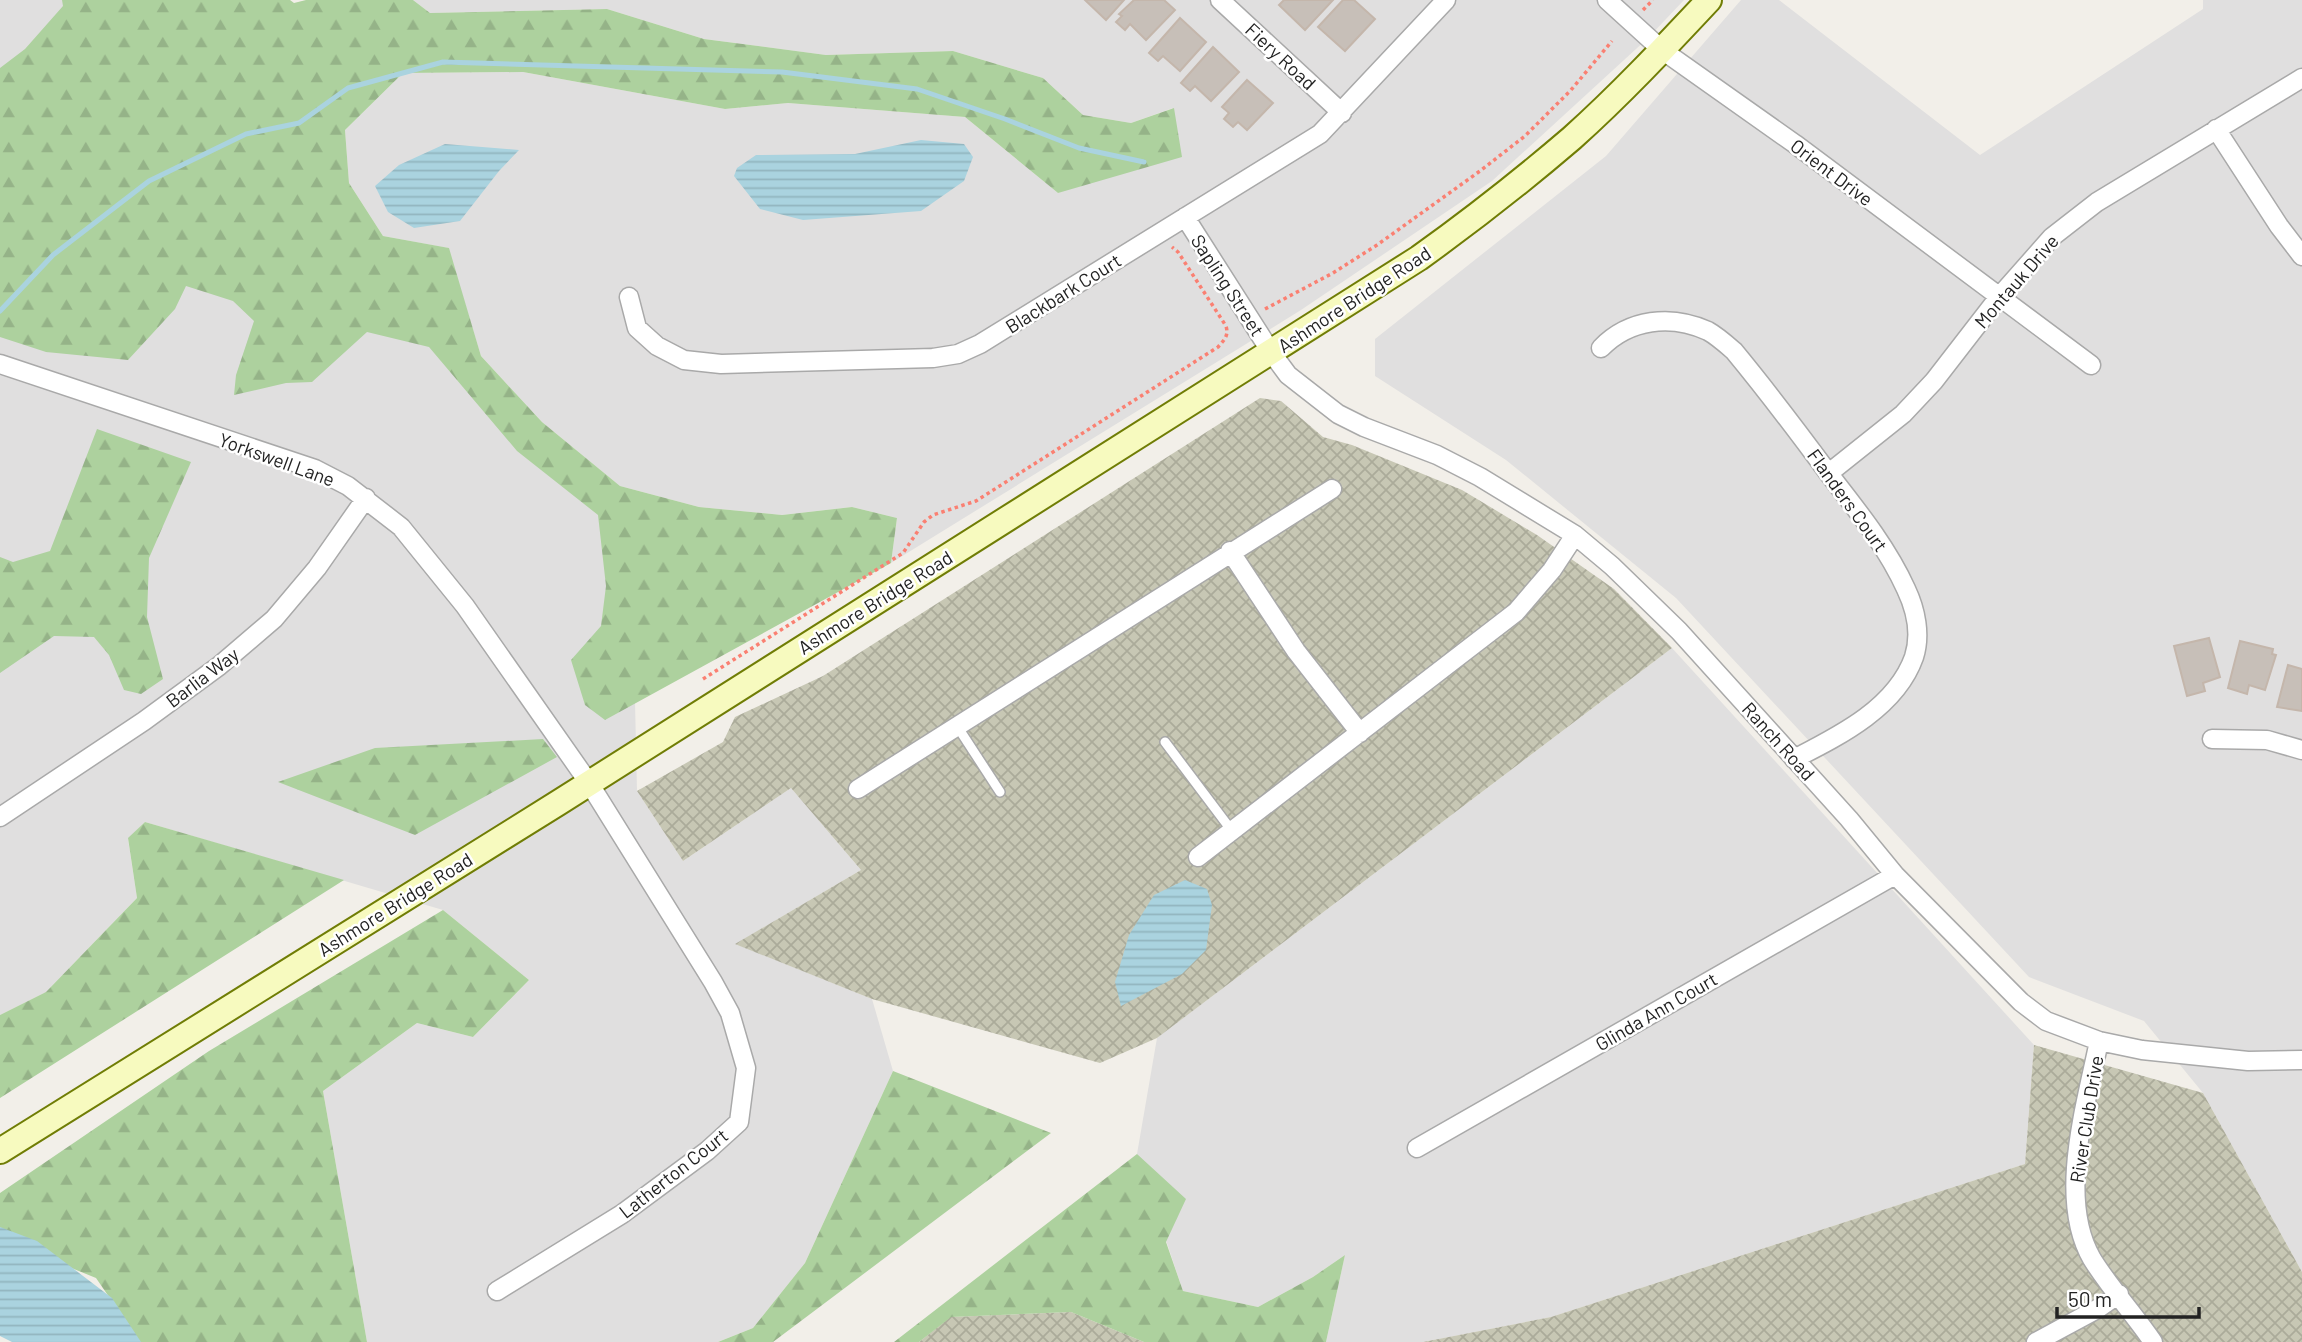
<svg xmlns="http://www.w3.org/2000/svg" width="2302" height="1342" font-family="Barlow,sans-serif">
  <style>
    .residential { fill: #e0dfdf }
    .construction { fill: url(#construction-cross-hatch) }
    .forest { fill: url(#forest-firs) }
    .water { fill: url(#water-rules) }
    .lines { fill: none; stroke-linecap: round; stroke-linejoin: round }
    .stream { stroke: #aad3df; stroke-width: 5 }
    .building { fill: #c7bfb8; stroke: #c4b6ab; stroke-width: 2 }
    .lane-casing { stroke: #a9a9a9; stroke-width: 12 }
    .street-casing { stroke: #a9a9a9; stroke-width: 21 }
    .secondary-casing { stroke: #707d05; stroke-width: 28 }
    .path { stroke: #fa8072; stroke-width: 3.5; stroke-dasharray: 3.5 3.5; stroke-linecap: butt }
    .lane { stroke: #fff; stroke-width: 9 }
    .street { stroke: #fff; stroke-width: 18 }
    .secondary { stroke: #f7fabf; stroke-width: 24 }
    .labels { text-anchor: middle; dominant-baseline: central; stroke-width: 5; stroke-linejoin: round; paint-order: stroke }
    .street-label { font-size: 19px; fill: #222; stroke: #fff }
  </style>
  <defs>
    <pattern id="construction-cross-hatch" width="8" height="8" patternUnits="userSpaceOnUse" patternTransform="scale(1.75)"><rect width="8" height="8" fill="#c7c7b4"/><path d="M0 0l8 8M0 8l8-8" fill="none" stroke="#abab9a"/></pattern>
    <pattern id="forest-firs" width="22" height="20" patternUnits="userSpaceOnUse" patternTransform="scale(1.75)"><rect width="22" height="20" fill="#add19e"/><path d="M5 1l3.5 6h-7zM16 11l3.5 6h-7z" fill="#95b388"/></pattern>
    <pattern id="water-rules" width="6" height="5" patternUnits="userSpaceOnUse" patternTransform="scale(1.75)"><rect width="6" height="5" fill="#aad3df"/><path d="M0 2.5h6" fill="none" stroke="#92b5bf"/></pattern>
  </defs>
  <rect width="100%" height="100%" fill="#f2efe9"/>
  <path class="residential" d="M0,0H184L305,189L631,521L637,791L683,861L791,788L861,870L736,944L872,999L893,1071L805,1263L753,1328L718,1342H367L323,1091L417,1023L473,1037L529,980L443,910L145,822L128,839L137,898L46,992L0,1015Z
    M413,0H1684L1648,38L1492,181L1301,310L891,563L897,518L852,507L782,515L699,507L620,486L542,422L481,356L448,248L383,236L349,183L345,130L403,73L523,72L725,109L788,103L965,117L1058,193L1173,108L1131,123L1083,115L1043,78L953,51L826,55L704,39L607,9L430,13Z
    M1741,0H1779L1980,155L2203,9V0H2302V1272L2203,1093L2144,1021L2029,977L1676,598L1506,460L1375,376V339L1606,156Z
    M1672,648L2034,1045L2025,1164L1551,1317L1423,1342H1326L1345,1255L1313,1277L1258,1307L1183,1291L1137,1154L1157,1038Z"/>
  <path class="construction" d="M1260,398L1281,401L1323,437L1352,445L1462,490L1537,535L1614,589L1672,648L1157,1038L1100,1063L872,999L735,944L861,870L791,788L683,861L637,791L723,742L735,717L823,676Z
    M2034,1045L2203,1093L2302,1272V1342H1423L1551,1317L2025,1164Z
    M1071,1312L1144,1342H919L950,1317Z"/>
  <path class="forest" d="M62,0H290L294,3L306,0H413L430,13L607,9L704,39L826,55L953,51L1043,78L1083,115L1131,123L1174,108L1182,157L1058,193L965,117L788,103L725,109L523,72L403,73L345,130L349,183L383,236L449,248L481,356L542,422L620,486L699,507L782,515L852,507L897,518L891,563L605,720L585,705L571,660L601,626L606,586L598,515L517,451L429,347L367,332L312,382L286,383L234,395L236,375L254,321L233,301L186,286L175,309L128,360L46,352L0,337V68L25,49L63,6Z
    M97,429L191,462L149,558L147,617L163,679L141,694L124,690L109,655L94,637L54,636L0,673V557L13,562L50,551Z
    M543,739L557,757L415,835L278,782L375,748Z
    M145,822L344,880L0,1098V1015L46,992L137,898L128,838Z
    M443,910L529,980L473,1037L417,1023L323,1091L367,1342H140L96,1278L37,1254L0,1245V1193L209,1051Z
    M893,1071L1051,1133L773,1342H718L753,1328L805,1263Z
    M1137,1154L1186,1199L1166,1242L1183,1291L1258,1307L1313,1277L1345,1255L1326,1342H1144L1071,1312L951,1317L919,1342H894Z"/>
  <path class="water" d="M921,140L964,144L973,157L964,181L921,211L803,220L760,209L734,176L737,168L756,155L855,154Z
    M445,144L519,150L499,171L460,221L414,228L388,212L375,186L399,165Z
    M1185,880L1207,889L1212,905L1206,950L1182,974L1121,1006L1115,982L1129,935L1154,895Z
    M0,1227L37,1241L112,1298L141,1342H12L0,1336Z"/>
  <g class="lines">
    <path class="stream" d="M0,311L53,255L149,181L246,134L299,123L348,88L443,62L782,72L917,89L1005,119L1079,148L1144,162"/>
  </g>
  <path class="building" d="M1085,0H1124L1106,20Z
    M1134,0H1164L1175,10L1146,40L1130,24L1125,30L1116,22L1122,16L1119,14Z
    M1284,0H1333L1305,30L1279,5Z
    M1343,0H1354L1375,19L1345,51L1318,27Z
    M1180,18L1206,42L1180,71L1163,56L1158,61L1149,53Z
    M1213,47L1239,72L1211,101L1195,86L1190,91L1181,83Z
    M1247,80L1273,103L1247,130L1238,122L1233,127L1224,119L1229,113L1222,107Z
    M2209,638L2220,677L2203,683L2205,691L2187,696L2174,646Z
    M2240,641L2273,649L2272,654L2276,655L2265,690L2249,685L2247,694L2228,688Z
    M2288,665L2302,669V711L2277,707Z"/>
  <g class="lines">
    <g class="lane-casing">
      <path id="lane" d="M957,726L1000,792
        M1165,742L1232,831"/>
    </g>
    <g class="street-casing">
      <path id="street" d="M1220,0L1342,113
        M1607,0L1662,50L1795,144L2091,365
        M2216,129L2279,226L2302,256
        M1185,217L1271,352L1288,375L1338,414L1364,427L1437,455L1480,477L1575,535L1612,566L1679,631L1849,819L1895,875L2021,1002L2046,1021L2099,1041L2142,1050L2248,1061L2302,1060
        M629,297L637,328L657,346L684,360L721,364L933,358L958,354L980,344L1320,134L1446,0
        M1601,348C1629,319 1671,314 1708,331C1717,336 1726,344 1734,351C1767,391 1798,432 1829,474C1857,510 1887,547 1906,589C1916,610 1921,635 1914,657C1896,708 1839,736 1794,759
        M0,364L315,469L348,486L401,527L465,606L589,783L713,982L730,1013L746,1068L739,1122L707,1151L622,1214L497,1291
        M1829,473L1903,414L1934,381L1999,297L2052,237L2097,202L2302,78
        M1230,551L1296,651L1360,733
        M2212,739L2267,740L2302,750
        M858,789L1332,489
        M0,817L144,721L219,666L274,619L317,568L366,498
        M1198,857L1516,612L1552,570L1575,535
        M2099,1041C2086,1105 2057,1199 2092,1259C2110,1288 2134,1314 2153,1342
        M1417,1148L1895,875
        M2036,1342L2099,1308L2119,1294"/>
    </g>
    <g class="secondary-casing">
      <path id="secondary" d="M0,1151L558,803L1419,258C1472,220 1523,180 1572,138C1620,95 1665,47 1709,0"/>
    </g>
    <path class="path" d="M1643,10L1653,0
      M1265,309L1333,273L1377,245L1480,171L1525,136L1571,90L1612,41
      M703,679L903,553L924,522L933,515L976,501L1218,347C1224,340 1229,336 1226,326L1178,252L1172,247"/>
    <use href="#lane" class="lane"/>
    <use href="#street" class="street"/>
    <use href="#secondary" class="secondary"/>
  </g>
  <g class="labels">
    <g class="street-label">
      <text transform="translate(1281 56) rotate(43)">Fiery Road</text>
      <text transform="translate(1832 172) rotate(37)">Orient Drive</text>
      <text transform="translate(2016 281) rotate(-49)">Montauk Drive</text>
      <text transform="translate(1228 285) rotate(57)">Sapling Street</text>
      <text transform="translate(1063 293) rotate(-32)">Blackbark Court</text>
      <text transform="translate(1354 299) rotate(-33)">Ashmore Bridge Road</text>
      <text transform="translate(277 459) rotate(20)">Yorkswell Lane</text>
      <text transform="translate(1848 500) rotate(54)">Flanders Court</text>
      <text transform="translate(875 602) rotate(-32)">Ashmore Bridge Road</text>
      <text transform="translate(202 677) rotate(-37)">Barlia Way</text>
      <text transform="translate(1779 741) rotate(48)">Ranch Road</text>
      <text transform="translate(395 904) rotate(-32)">Ashmore Bridge Road</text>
      <text transform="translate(1656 1011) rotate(-30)">Glinda Ann Court</text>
      <text transform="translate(2086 1119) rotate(-81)">River Club Drive</text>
      <text transform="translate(673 1173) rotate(-38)">Latherton Court</text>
    </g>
  </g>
  <path d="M2057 1307v10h142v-10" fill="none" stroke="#222222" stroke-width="3.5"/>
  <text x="2068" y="1307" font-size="21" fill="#222222" stroke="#ffffff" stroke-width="5" paint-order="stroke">50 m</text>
</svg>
